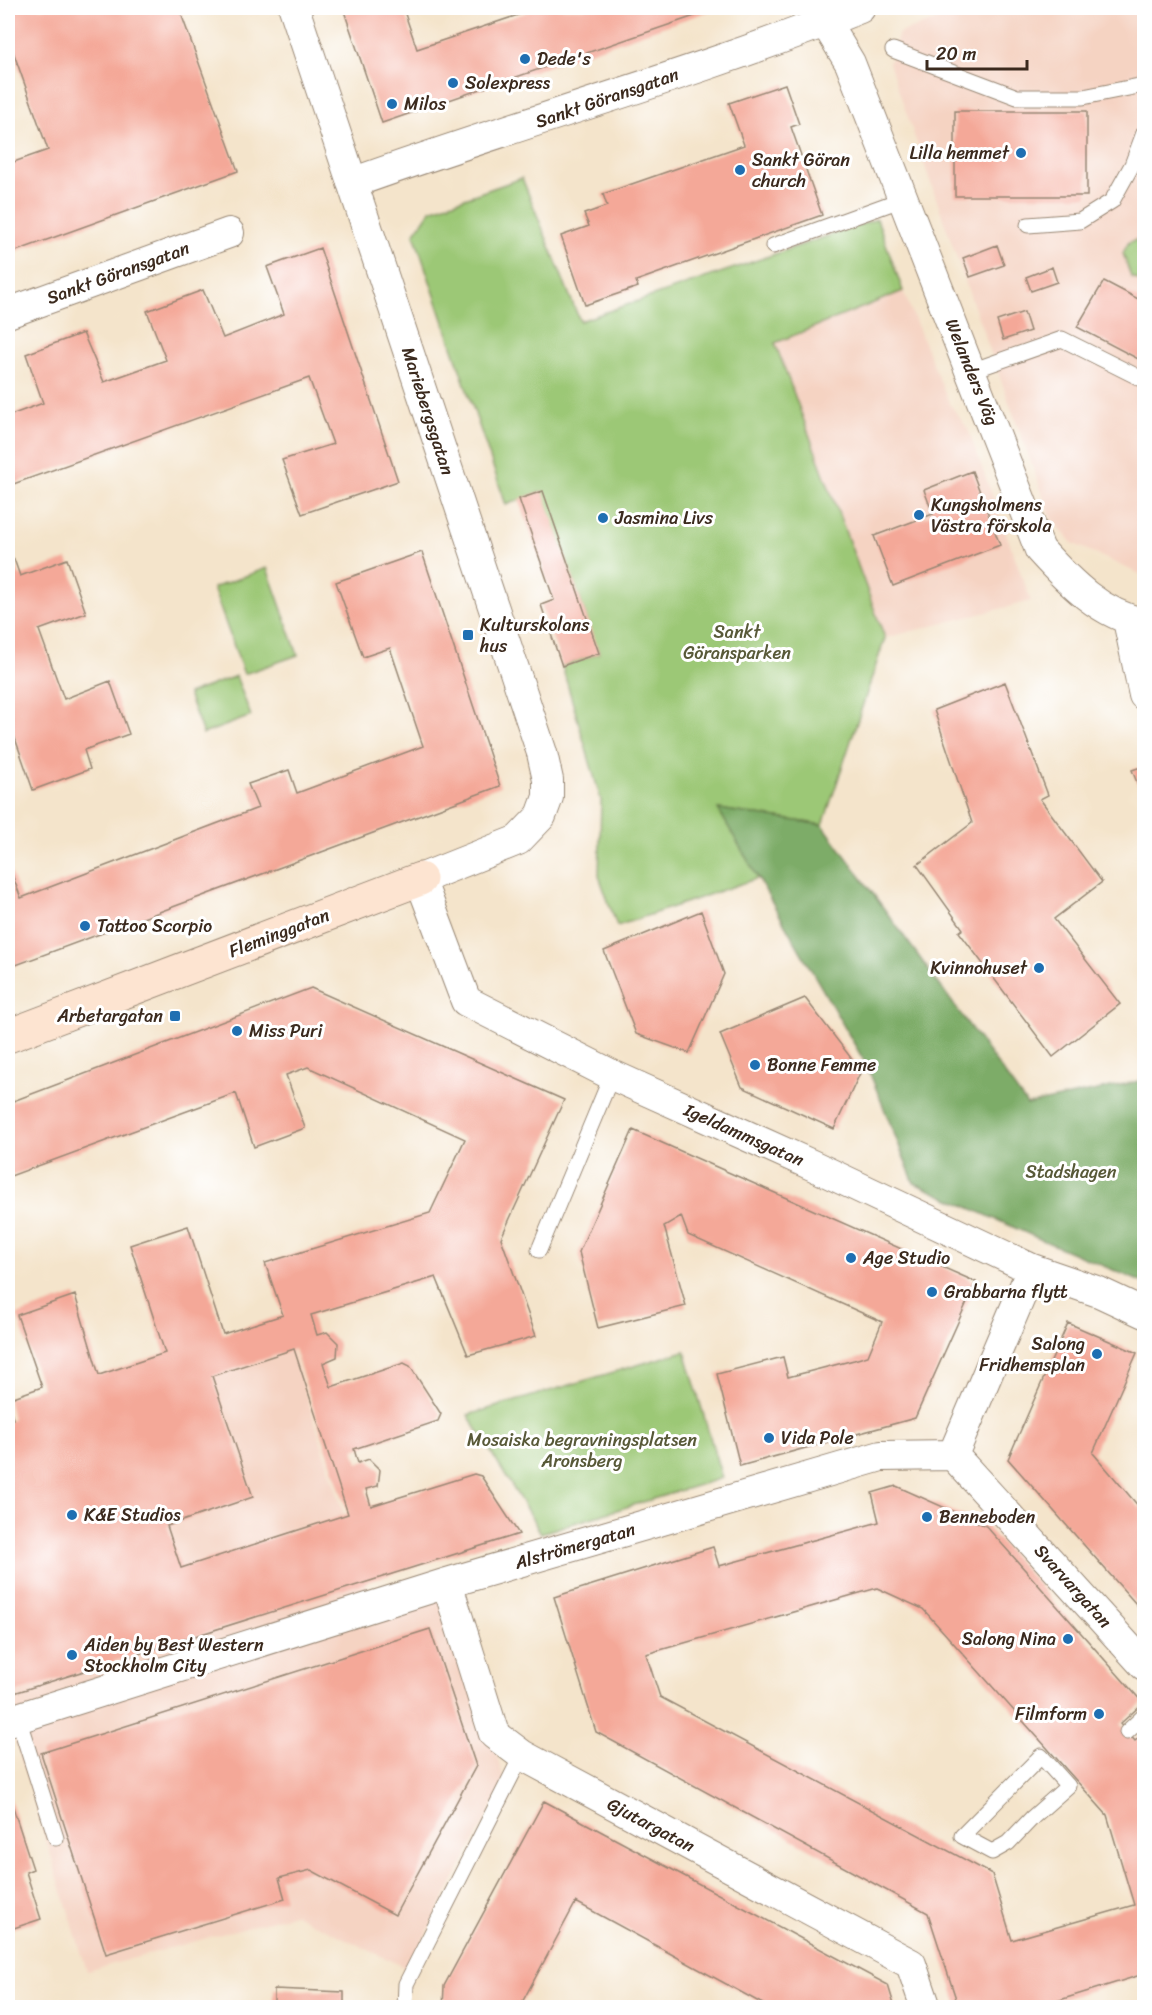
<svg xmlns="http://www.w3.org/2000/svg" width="1152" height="2015" font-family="Sriracha,sans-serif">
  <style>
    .built { fill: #f5d3c2 }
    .green { fill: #9cc876; stroke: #6c794a; stroke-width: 1.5 }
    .forest { fill: #7dac67; stroke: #5c6b42; stroke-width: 1.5 }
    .building { fill: #f4a898; fill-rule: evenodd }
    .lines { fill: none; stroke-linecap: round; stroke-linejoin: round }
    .lane-casing { stroke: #988774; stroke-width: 17 }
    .street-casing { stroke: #988774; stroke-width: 32 }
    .secondary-casing { stroke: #988774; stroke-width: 35 }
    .lane { stroke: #fff; stroke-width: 15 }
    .street { stroke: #fff; stroke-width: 30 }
    .secondary { stroke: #fde4d1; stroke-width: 33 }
    .poi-dot { fill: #1f6fb2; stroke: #fff; stroke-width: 2 }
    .labels { text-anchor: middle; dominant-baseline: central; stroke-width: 6; stroke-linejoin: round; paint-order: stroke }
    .poi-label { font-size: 18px; fill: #3b2a1e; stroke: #fff; text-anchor: start }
    .street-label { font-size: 18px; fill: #3b2a1e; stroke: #fff }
    .park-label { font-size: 18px; fill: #585938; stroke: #fff }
  </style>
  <rect width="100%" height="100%" fill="#fff"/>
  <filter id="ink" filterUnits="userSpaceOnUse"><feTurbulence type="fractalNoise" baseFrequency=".0167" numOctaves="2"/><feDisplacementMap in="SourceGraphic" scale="12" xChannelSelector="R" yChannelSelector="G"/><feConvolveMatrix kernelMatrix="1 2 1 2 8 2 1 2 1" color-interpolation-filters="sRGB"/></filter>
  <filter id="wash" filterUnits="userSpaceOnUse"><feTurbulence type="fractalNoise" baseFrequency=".008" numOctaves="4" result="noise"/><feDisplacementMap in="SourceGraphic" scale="24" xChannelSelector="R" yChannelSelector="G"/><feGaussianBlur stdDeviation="1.35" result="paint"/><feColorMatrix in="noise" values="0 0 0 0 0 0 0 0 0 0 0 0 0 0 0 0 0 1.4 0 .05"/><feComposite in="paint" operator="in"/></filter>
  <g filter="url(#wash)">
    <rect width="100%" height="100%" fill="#f4e4cb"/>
    <path class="built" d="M972,8H1144V576L1072,543L1052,520L968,290L889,63L899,33Z
      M903,291L949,403L968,429L1031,601L885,638L775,343Z
      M290,1343L372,1603L444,1582L505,1782L408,1969L294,1914L87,1971L8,1718V1438Z"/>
    <path class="green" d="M522,178L580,321L877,219L903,291L775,343L885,638L823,825L719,809L758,878L617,926L599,876L601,800L562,666L599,653L542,491L506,505L414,234L431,210Z
      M1144,238V283L1131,277L1123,253L1129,242Z
      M267,568L298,655L244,674L213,588Z
      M236,676L251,716L203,734L188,694Z
      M685,1351L722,1478L541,1533L468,1415Z"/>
    <path class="forest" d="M718,809L823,825L1027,1105L1144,1080V1283L1042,1240L914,1183L867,1066Z"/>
    <g id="blocks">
      <path class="building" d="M8,8H179L238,171L8,254V164L48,150L8,37Z
        M343,8H403L417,49L539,8H718L382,123Z
        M785,84L799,124L791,127L822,215L636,281L638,287L585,305L561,236L589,226L584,214L607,206L603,194L744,145L729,103Z
        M955,111H1087V196H955Z
        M997,245L1004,265L970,277L963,258Z
        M320,248L398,481L302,514L282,460L333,444L309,378L8,486V416L43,403L26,354L83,333L104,382L166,360L147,311L203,290L223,338L284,314L267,267Z
        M1052,267L1057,282L1031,291L1026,277Z
        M1104,281L1144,302V362L1077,327Z
        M1024,312L1030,331L1003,340L997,321Z
        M972,471L1000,545L893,586L874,536L933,514L924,490Z
        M543,491L599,653L562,666L541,605L554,600L519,499Z
        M422,552L500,786L8,968V864L21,898L258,808L248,784L289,770L297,793L423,746L390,648L363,657L336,582Z
        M14,559L20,576L67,559L86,613L39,630L64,699L110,681L129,734L84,750L90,769L33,790L8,718V561Z
        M1005,682L1048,795L1040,799L1102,882L1054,919L1120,1004L1053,1057L959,932L963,929L917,865L972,823L934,710Z
        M1144,766V782L1138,785L1132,770Z
        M701,911L724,974L689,1053L636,1034L604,951Z
        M311,988L564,1100L501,1238L536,1336L468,1355L436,1277L311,1315L317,1335L327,1332L338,1343L337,1357L323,1363L331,1387L404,1363L410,1366L441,1414L438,1421L354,1449L358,1463L369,1459L380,1470L378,1486L366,1489L371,1506L474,1474L481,1476L519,1534L11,1694L8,1683V1421L13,1419L8,1399L42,1387L17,1315L75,1295L99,1375L165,1353L130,1245L188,1226L223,1334L283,1315L265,1263L430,1213L465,1139L308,1067L286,1075L305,1128L254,1147L236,1093L8,1177V1103ZM294,1349L348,1514L181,1568L167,1526L253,1497L212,1376Z
        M805,998L861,1071L834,1129L742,1087L720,1034Z
        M633,1130L976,1282L915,1418L740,1466L717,1374L783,1357L788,1377L854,1360L868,1356L882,1322L688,1235L681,1216L664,1226L686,1306L598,1328L579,1252Z
        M1068,1323L1137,1353L1093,1453L1140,1508L1144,1505V1613L1008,1459Z
        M896,1486L986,1526L1143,1703L1120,1724L1135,1741L1144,1733V1974L1034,2008H959L928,1913L596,1732L554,1597L713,1547L719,1566L879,1522L872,1493ZM877,1588L923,1609L1107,1815L1134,1905L1012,1940L992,1874L660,1697L646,1654Z
        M430,1629L476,1766L395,1915L311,1870L279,1878L285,1899L106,1954L41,1753Z
        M8,1792L33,1869L26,1872L41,1919L8,1930Z
        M544,1801L888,1985L895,2008H770L576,1902L519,2008H443L444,1986Z
        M274,1989L344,1992V2008H274Z"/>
    </g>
  </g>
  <g filter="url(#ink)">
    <use href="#blocks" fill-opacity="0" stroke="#988774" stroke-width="1.5"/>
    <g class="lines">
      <g class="lane-casing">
        <path id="lane" d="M893,50L1017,97H1083L1144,85
          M1028,225L1080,221L1112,201L1132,165L1144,133
          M773,246L903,199
          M971,371L1062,339L1144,380
          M539,1250L612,1075
          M18,1718L56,1838
          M1127,1732L1144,1716
          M1041,1756L1068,1786L1033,1817L1008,1843L992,1852L962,1836Z
          M405,2008L406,1984L522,1755"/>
      </g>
      <g class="street-casing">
        <path id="street" d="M294,8C377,256 459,505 542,753L548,780V797L541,816L518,840L420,879L466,1001L612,1075L814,1166L1032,1269L1099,1292L1144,1313
          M817,8L850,63L1040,550C1069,582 1101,615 1144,623
          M352,183C521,122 694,75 860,8
          M8,313L229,233
          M1128,620L1144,695
          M953,1455L1144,1665
          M953,1455L1032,1269
          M447,1583L494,1734L522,1755L911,1964L926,2008
          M8,1721L447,1583L881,1456L953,1455"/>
      </g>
      <g class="secondary-casing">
        <path id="secondary" d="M8,1036L420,879"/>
      </g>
      <use href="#lane" class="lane"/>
      <use href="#street" class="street"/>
      <use href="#secondary" class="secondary"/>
    </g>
  </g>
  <g class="poi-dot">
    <circle cx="525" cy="59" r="6"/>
    <circle cx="453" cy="83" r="6"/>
    <circle cx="392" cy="104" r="6"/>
    <circle cx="1021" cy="153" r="6"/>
    <circle cx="740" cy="170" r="6"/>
    <circle cx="919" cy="515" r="6"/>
    <circle cx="603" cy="518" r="6"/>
    <rect x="462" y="629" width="12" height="12" rx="3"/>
    <circle cx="85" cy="926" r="6"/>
    <circle cx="1039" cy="968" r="6"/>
    <rect x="169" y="1010" width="12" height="12" rx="3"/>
    <circle cx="237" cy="1031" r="6"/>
    <circle cx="755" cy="1065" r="6"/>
    <circle cx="851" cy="1258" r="6"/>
    <circle cx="932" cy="1292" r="6"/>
    <circle cx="1097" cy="1354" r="6"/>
    <circle cx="769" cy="1438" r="6"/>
    <circle cx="72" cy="1515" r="6"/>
    <circle cx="927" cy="1517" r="6"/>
    <circle cx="1068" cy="1639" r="6"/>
    <circle cx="72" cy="1655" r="6"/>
    <circle cx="1099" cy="1714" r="6"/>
  </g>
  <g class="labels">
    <g class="poi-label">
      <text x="537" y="59">Dede's</text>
      <text x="465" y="83">Solexpress</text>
      <text x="404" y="104">Milos</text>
      <text x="1009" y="153" text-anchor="end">Lilla hemmet</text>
      <text x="752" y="160">Sankt Göran<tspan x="752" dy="21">church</tspan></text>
      <text x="931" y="505">Kungsholmens<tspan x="931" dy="21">Västra förskola</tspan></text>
      <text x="615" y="518">Jasmina Livs</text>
      <text x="480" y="625">Kulturskolans<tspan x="480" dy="21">hus</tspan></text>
      <text x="97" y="926">Tattoo Scorpio</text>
      <text x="1027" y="968" text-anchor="end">Kvinnohuset</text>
      <text x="163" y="1016" text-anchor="end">Arbetargatan</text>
      <text x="249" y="1031">Miss Puri</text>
      <text x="767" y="1065">Bonne Femme</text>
      <text x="863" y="1258">Age Studio</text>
      <text x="944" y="1292">Grabbarna flytt</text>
      <text x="1085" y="1344" text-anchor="end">Salong<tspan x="1085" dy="21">Fridhemsplan</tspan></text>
      <text x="781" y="1438">Vida Pole</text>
      <text x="84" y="1515">K&amp;E Studios</text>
      <text x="939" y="1517">Benneboden</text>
      <text x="1056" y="1639" text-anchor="end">Salong Nina</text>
      <text x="84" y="1645">Aiden by Best Western<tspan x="84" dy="21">Stockholm City</tspan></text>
      <text x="1087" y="1714" text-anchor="end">Filmform</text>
    </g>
    <g class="street-label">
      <text transform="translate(607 98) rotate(-19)">Sankt Göransgatan</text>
      <text transform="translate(118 273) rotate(-20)">Sankt Göransgatan</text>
      <text transform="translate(972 372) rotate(68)">Welanders Väg</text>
      <text transform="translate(428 411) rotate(72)">Mariebergsgatan</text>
      <text transform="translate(279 933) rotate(-21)">Fleminggatan</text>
      <text transform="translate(744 1135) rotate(24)">Igeldammsgatan</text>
      <text transform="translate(575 1546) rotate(-16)">Alströmergatan</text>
      <text transform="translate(1073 1586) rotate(48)">Svarvargatan</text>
      <text transform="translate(651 1825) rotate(28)">Gjutargatan</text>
    </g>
    <g class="park-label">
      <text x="737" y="632">Sankt<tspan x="737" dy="21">Göransparken</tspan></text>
      <text x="1071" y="1172">Stadshagen</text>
      <text x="582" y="1440">Mosaiska begravningsplatsen<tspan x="582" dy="21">Aronsberg</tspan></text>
    </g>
  </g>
  <rect width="1152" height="2015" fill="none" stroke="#fff" stroke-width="30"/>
  <path d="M927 60v9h100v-9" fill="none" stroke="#3b2a1e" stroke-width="3"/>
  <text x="936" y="60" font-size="18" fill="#3b2a1e" stroke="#ffffff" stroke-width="4.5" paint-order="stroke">20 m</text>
</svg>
